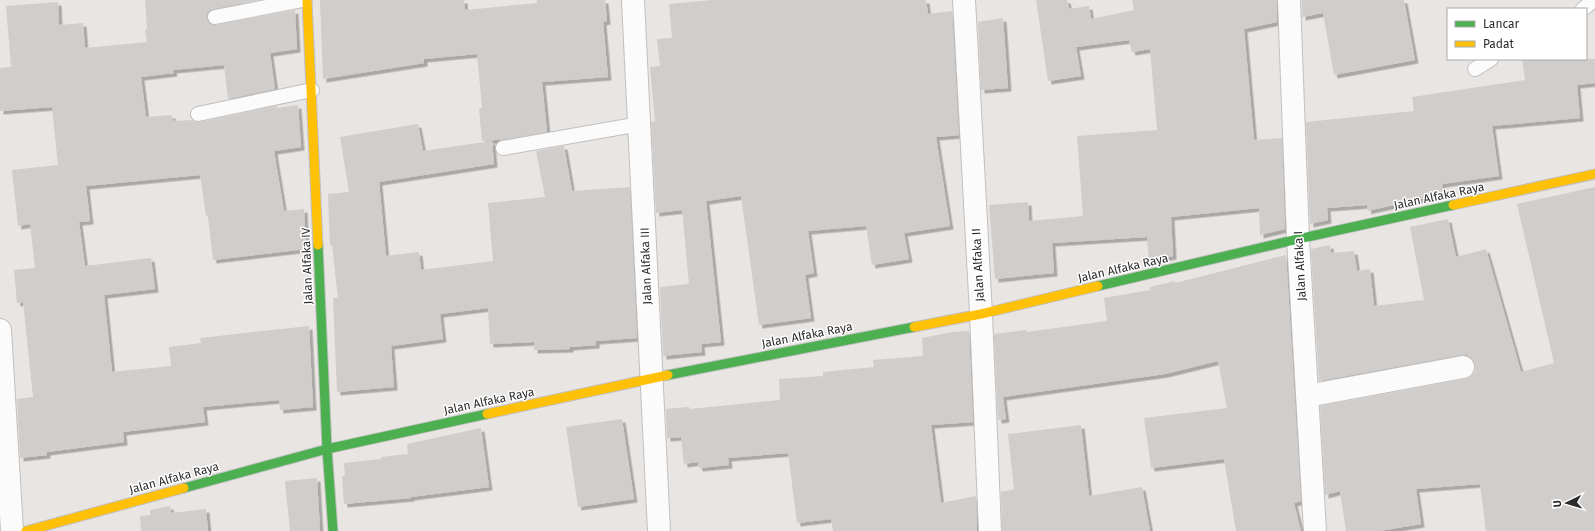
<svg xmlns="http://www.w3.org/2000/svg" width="1595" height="531" font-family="'Fira Sans',sans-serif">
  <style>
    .building { fill: #d0cdcb; filter: url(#shadow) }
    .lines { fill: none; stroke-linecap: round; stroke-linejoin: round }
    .lane-casing { stroke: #c1c0c0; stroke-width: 16 }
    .street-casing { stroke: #c1c0c0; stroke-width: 24 }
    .fast-casing { stroke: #c1c0c0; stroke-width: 11 }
    .slow-casing { stroke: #c1c0c0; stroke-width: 11 }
    .lane { stroke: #fcfbfb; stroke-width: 14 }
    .street { stroke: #fcfbfb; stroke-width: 22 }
    .fast { stroke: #4caf50; stroke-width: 9 }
    .slow { stroke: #ffc107; stroke-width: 9 }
    .labels { text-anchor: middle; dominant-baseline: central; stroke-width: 3; stroke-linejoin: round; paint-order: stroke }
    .street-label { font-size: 12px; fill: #2b2b2b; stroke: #fff }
  </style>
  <defs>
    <filter id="shadow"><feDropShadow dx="3.5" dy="3.5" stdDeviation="0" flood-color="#0004"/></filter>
  </defs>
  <rect width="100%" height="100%" fill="#e8e5e2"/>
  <path class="building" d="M145,0H258L210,10L207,14V19L209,23L216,25L295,10L297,49L270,53L275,89L228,99L224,65L173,70L174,73L141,77L146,117L172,115L173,121L192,120L195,122H200L277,106V108L298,105L301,147L274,151L284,211L304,209L306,249L213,260L208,216H206L200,175L86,186L90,221L79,222L85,266L151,258L155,289L104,295L112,372L171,366L169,347L201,343L200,338L309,326L313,407L280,410L279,400L203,407L205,422L123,432L124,442L47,452V455L20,458L17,399L33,397L23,302L17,303L14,270L35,268L30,224L18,226L12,170L58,165L52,107L0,111V68L11,67L6,6L58,2L59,25L83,23L85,48L147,42L145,30L147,29Z
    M320,0H464L465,10L537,3V0H605L607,21L603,22L608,77L542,82L547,132L508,139L482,141L479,109L482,108L477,54L424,59V63L323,79Z
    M713,0H926L928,14L952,11L959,135L936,137L950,226L904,233L909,259L872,265L866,226L808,231L814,273L805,275L811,318L759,325L741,196L706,201L721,342L701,344L702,352L663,356L660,287L689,284L682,210L656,213L651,122L655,121L650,67L660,66L657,39L672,38L669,4Z
    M1036,0H1067L1069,9L1089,6L1091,19L1134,10L1132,0H1277V22L1244,29L1254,140L1282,138L1285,229L1260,235L1259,208L1171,217L1173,256L1149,261L1147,237L1052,243L1054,273L995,279L989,205L1028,202L1029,221L1083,216L1077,136L1157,130L1150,49L1132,52L1129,40L1076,47L1081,76L1048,81Z
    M1302,0H1404L1415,60L1334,75L1323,13L1302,17Z
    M1003,18L1008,88L981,90L978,22Z
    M1522,59H1595V83L1577,85L1580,118L1492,126L1499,176L1442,184L1444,194L1371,210L1368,211L1367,205L1327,208L1328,220L1310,224L1306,122L1414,111L1412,97L1525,80Z
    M418,124L423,151L492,141L494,164L379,182L386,256L419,252L421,270L493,261L488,203L545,197L536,151L564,146L572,191L630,187L637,338L596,341V345L570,347V349L534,350V342L490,344L488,308L440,314L443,339L391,346L394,387L337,392L333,298H338L332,245L330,246L328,194L349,192L340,137Z
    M1595,187V531H1486L1480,484L1416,489L1421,524L1379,531H1346L1340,491L1325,495L1320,406L1465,379L1471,376L1475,372V365L1472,359L1467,355H1461L1319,381L1311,249L1330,245L1331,253L1354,251L1357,271L1370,269L1374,306L1424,300L1410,227L1448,219L1456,257L1486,249L1521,372L1554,363L1517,204Z
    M1286,255L1301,501L1294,503L1301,531H1236L1224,459L1151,468L1144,418L1227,408L1218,361L1165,374L1003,397L1006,419L998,420L994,334L1026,330L1027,332L1107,321L1104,298L1150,290V287L1175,281V283Z
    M969,331L973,422L931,425L941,503L976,496L977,531H833L831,519L797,523L788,453L728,458L729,465L699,468L698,462L684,464L681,437L667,438L666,409L689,407L690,409L780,400L779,379L823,376V372L874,367L873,360L923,356L922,338L952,332Z
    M622,419L634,499L578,507L566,427Z
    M1081,425L1089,496L1142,487L1150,531H1002L1001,492L1014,489L1008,434Z
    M481,428L489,487L411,497V498L344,504L342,476H345L344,463L381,459V457L408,454L407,444Z
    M317,478L320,531H290L285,481Z
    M170,506L171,513L206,509L208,531H141L140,516L150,515V510Z"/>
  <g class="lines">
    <g class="lane-casing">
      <path id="lane" d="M1583,9L1594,0
        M215,17L303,0
        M1475,69L1491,59
        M198,114L312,90
        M503,148L640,124"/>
    </g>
    <g class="street-casing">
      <path id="street" d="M633,0L659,531
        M964,0L981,314L990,531
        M1289,0L1298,239L1315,531
        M0,330L12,531
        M1307,396L1463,367"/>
    </g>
    <g class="fast-casing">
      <path id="fast" d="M318,245L327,449L333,531
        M1098,286L1298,239L1453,205
        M668,375L914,327
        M184,488L327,449L487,414"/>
    </g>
    <g class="slow-casing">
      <path id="slow" d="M307,0L318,245
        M1453,205L1595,174
        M914,327L981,314L1098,286
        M487,414L668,375
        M26,531L184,488"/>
    </g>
    <use href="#lane" class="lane"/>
    <use href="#street" class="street"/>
    <use href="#fast" class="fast"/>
    <use href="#slow" class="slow"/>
  </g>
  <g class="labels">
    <g class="street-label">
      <text transform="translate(1439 196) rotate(-12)">Jalan Alfaka Raya</text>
      <text transform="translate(978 265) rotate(-93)">Jalan Alfaka II</text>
      <text transform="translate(307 266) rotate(-92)">Jalan Alfaka IV</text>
      <text transform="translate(646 266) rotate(-92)">Jalan Alfaka III</text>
      <text transform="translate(1300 266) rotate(-93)">Jalan Alfaka I</text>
      <text transform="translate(1123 268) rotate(-13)">Jalan Alfaka Raya</text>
      <text transform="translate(807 335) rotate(-11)">Jalan Alfaka Raya</text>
      <text transform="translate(489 401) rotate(-12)">Jalan Alfaka Raya</text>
      <text transform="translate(174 478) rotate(-15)">Jalan Alfaka Raya</text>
    </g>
  </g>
  <rect x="1447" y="8" width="140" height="52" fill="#ffffff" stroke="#aaaaaa"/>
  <rect x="1455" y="21" width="20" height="6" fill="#4caf50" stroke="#aaaaaa"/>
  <text x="1483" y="28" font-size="12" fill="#2b2b2b">Lancar</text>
  <rect x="1455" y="41" width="20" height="6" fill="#ffc107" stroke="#aaaaaa"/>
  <text x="1483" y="48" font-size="12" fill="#2b2b2b">Padat</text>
  <g transform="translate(1567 503) rotate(265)" stroke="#ffffff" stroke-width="3" paint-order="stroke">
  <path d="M0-3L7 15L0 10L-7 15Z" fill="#2b2b2b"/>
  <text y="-6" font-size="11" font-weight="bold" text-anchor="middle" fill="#2b2b2b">U</text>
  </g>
</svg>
